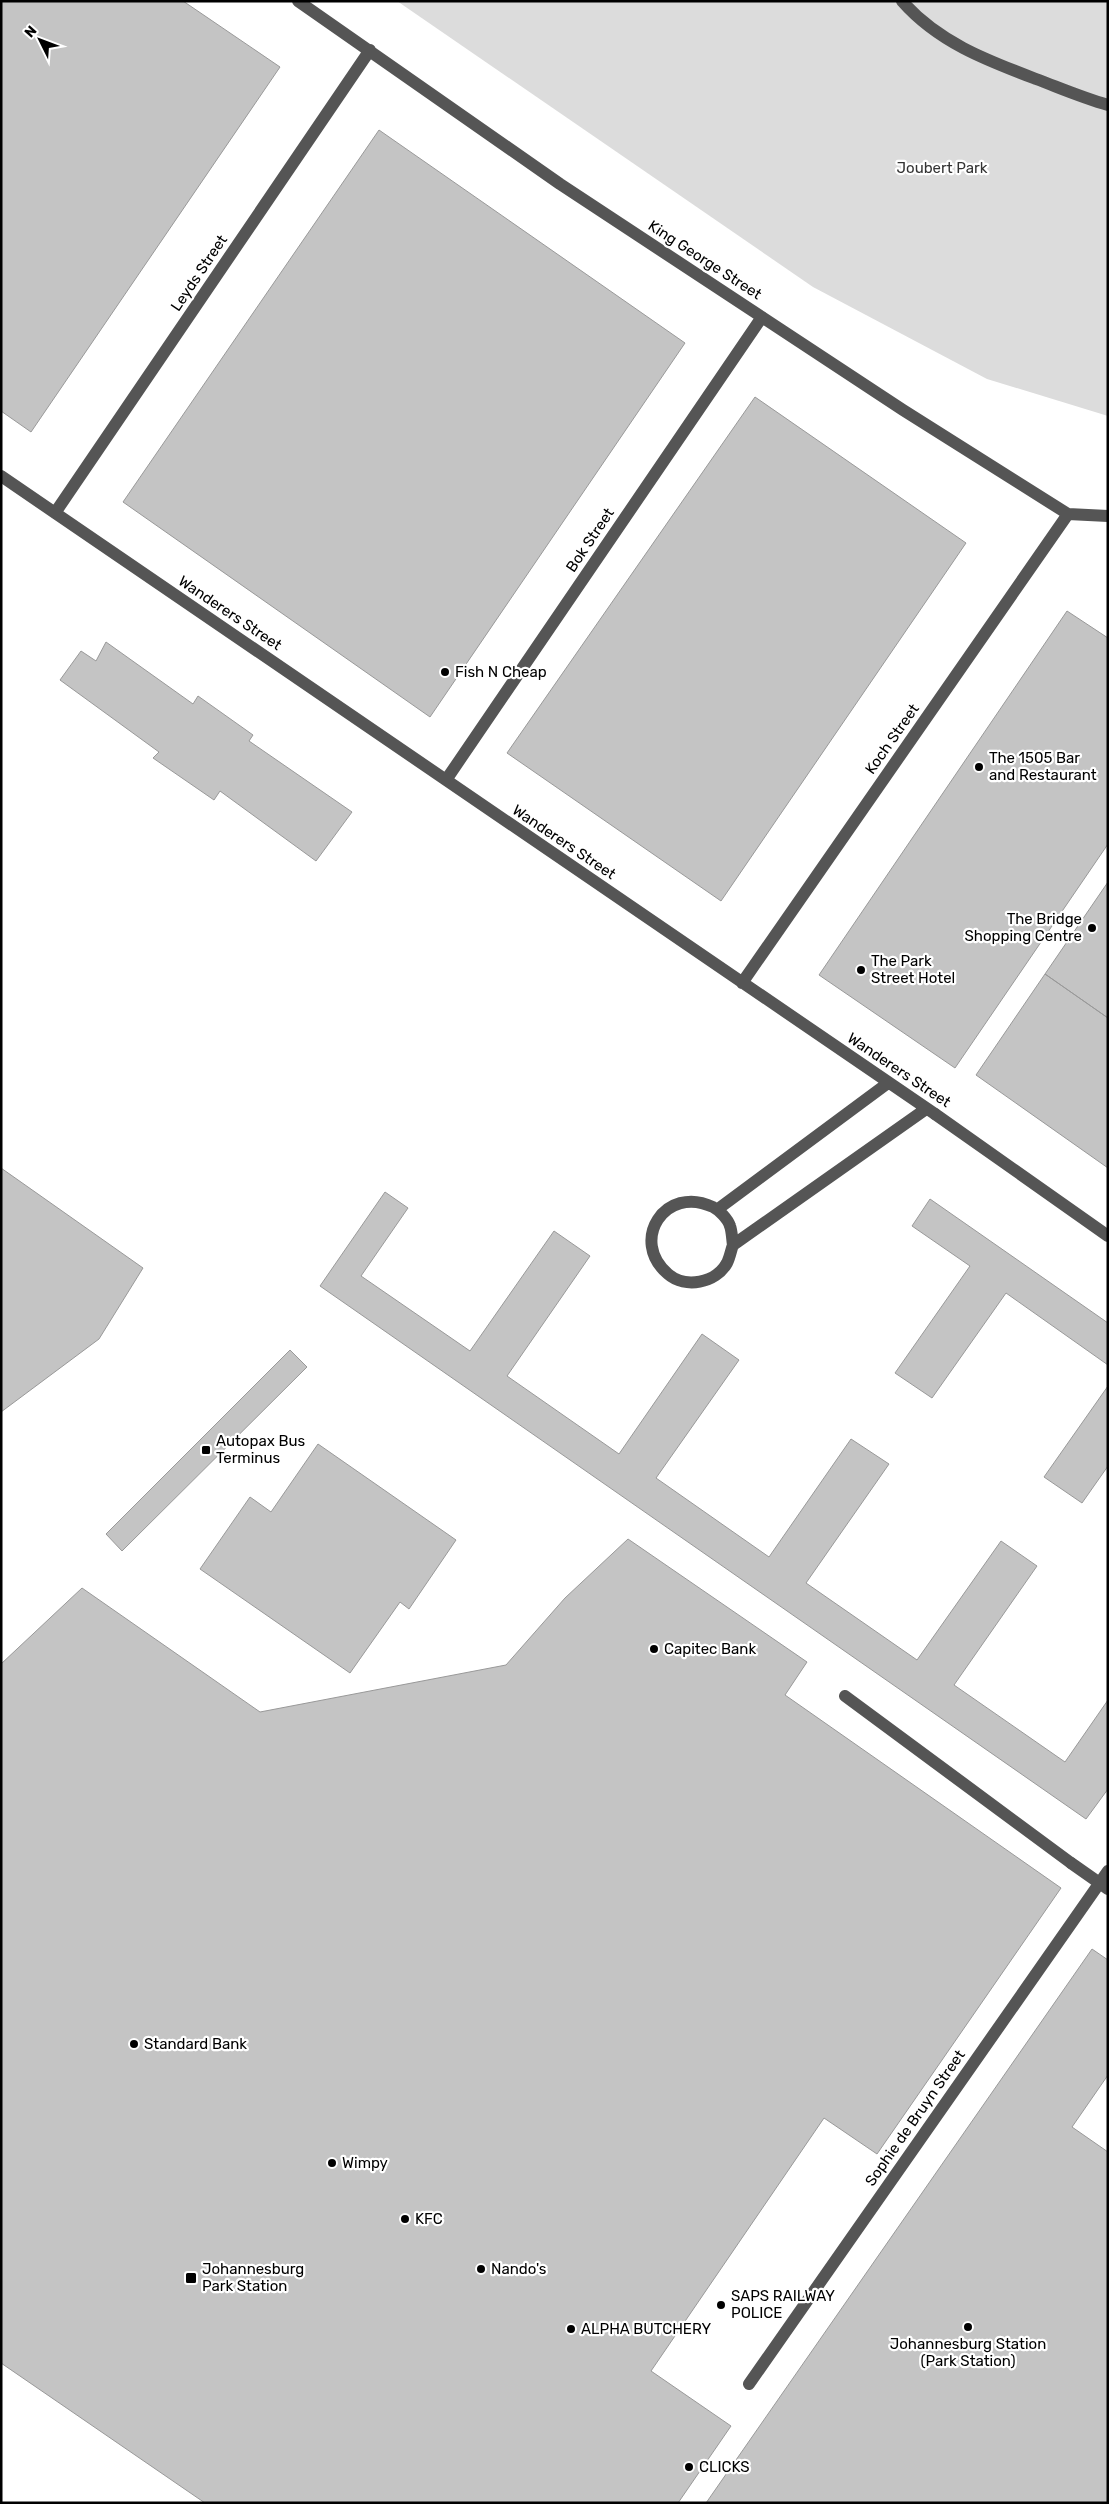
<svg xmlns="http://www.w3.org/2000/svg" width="1109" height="2504" font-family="Rubik,sans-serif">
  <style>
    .green { fill: #dcdcdc }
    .building { fill: #c4c4c4; stroke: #999 }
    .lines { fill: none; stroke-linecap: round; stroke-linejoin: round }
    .minor { stroke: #555; stroke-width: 12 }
    .minor-bridge { stroke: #555; stroke-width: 12 }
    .poi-dot { fill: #000; stroke: #fff; stroke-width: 2 }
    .labels { text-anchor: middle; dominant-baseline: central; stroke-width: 4.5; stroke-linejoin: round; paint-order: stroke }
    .park-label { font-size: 15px; fill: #333; stroke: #fff }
    .street-label { font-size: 15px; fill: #000; stroke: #fff }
    .poi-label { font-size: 15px; fill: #000; stroke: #fff; text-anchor: start }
  </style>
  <rect width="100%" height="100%" fill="#fff"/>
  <path class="green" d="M397,1H1108V416L987,379L813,287Z"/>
  <path class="building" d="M1,1H183L280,67L31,432L1,411Z
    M379,130L685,343L430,717L123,502Z
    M755,397L966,543L721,901L507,753Z
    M1067,611L1108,638V844L955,1068L819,975Z
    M106,642L193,704L198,696L253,735L249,741L352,812L316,861L220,791L214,800L153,758L159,752L60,680L81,651L96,661Z
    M1108,882V1018L1045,974Z
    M1045,974L1108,1018V1168L976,1075Z
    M1,1168L143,1268L99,1339L1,1412Z
    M385,1192L408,1208L361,1276L470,1351L554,1231L590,1256L507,1376L619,1454L702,1334L739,1360L656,1478L769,1557L851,1439L889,1464L806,1583L917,1660L1001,1541L1037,1566L954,1685L1065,1762L1108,1700V1789L1086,1819L320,1286Z
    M930,1199L1108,1323V1365L1006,1293L932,1398L895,1373L970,1266L912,1226Z
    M290,1350L307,1367L122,1551L106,1534Z
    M1108,1386V1466L1082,1503L1044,1477Z
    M318,1444L456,1540L409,1609L400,1602L350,1673L200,1569L250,1497L271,1512Z
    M628,1539L807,1662L785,1695L1061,1888L877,2154L824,2118L651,2371L731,2426L678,2503H205L1,2363V1664L82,1588L260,1712L506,1665L565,1598Z
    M1092,1949L1108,1960V2075L1072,2127L1108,2152V2503H706Z"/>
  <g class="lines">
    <path class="minor" d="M298,1L560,184L903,410L1068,514L1108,516
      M902,1C938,42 986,60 1036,79C1060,88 1083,98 1108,105
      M1,476L935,1114
      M55,513L370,50
      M446,780L762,317
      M742,983L1068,514
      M718,1209L888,1083
      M733,1245C732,1239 732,1231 730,1226C728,1219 719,1210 713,1207C665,1184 629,1241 668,1274C685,1289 716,1283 727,1263C730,1257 731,1250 733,1245L926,1109
      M1071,1863L1108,1889
      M749,2384L1108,1871"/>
    <path class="minor-bridge" d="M935,1114L1108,1236
      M845,1696L1071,1863"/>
  </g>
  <g class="poi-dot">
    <circle cx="445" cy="672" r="5"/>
    <circle cx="979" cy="767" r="5"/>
    <circle cx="1092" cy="928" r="5"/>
    <circle cx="861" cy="970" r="5"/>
    <rect x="201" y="1445" width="10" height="10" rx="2.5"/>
    <circle cx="654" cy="1649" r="5"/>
    <circle cx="134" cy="2044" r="5"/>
    <circle cx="332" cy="2163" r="5"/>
    <circle cx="405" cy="2219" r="5"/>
    <circle cx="481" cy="2269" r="5"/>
    <rect x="185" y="2272" width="12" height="12" rx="2.5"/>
    <circle cx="721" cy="2305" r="5"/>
    <circle cx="968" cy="2327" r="5"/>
    <circle cx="571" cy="2329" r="5"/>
    <circle cx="689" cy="2467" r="5"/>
  </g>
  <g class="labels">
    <g class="park-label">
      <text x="942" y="168">Joubert Park</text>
    </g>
    <g class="street-label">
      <text transform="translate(705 260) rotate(33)">King George Street</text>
      <text transform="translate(199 273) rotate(-56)">Leyds Street</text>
      <text transform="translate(590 540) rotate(-56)">Bok Street</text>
      <text transform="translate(230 613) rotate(34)">Wanderers Street</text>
      <text transform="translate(892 739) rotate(-55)">Koch Street</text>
      <text transform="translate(564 842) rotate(34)">Wanderers Street</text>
      <text transform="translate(899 1070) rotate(34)">Wanderers Street</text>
      <text transform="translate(915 2118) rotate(-55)">Sophie de Bruyn Street</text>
    </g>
    <g class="poi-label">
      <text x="455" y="672">Fish N Cheap</text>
      <text x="989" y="758">The 1505 Bar<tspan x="989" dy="17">and Restaurant</tspan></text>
      <text x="1082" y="919" text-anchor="end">The Bridge<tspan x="1082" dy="17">Shopping Centre</tspan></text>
      <text x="871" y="961">The Park<tspan x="871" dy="17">Street Hotel</tspan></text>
      <text x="216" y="1441">Autopax Bus<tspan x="216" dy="17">Terminus</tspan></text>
      <text x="664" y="1649">Capitec Bank</text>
      <text x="144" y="2044">Standard Bank</text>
      <text x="342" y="2163">Wimpy</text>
      <text x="415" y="2219">KFC</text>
      <text x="202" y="2269">Johannesburg<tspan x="202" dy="17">Park Station</tspan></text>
      <text x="491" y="2269">Nando's</text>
      <text x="731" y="2296">SAPS RAILWAY<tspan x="731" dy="17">POLICE</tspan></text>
      <text x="581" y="2329">ALPHA BUTCHERY</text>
      <text x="968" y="2344" text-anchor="middle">Johannesburg Station<tspan x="968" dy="17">(Park Station)</tspan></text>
      <text x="699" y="2467">CLICKS</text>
    </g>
  </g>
  <rect width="1109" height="2504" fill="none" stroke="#000000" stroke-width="5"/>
  <g transform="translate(40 40) rotate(312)" stroke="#ffffff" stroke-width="4" paint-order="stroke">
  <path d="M0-4L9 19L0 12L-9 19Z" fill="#000000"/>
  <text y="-8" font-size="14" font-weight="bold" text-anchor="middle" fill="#000000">N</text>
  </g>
</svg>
